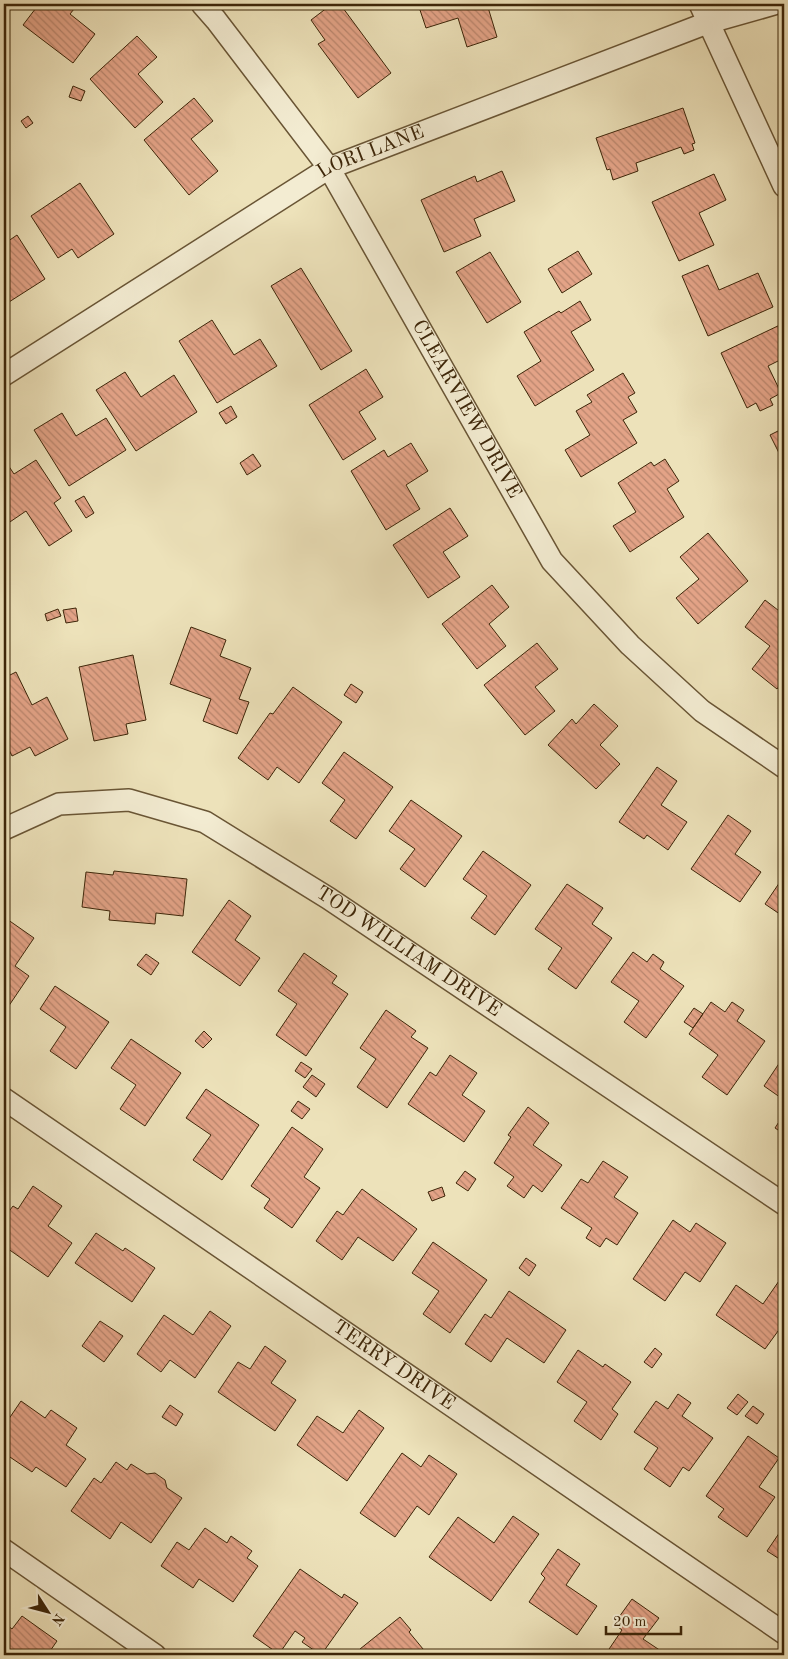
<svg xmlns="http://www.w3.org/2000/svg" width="788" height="1659" font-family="'Old Standard TT',serif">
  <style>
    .building { fill: url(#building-back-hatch); stroke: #3d2609 }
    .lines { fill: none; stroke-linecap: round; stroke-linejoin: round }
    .street-casing { stroke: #695535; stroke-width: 24 }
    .street { stroke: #f3ecd2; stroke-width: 21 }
    .labels { text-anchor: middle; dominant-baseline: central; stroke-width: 4.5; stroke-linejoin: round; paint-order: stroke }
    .street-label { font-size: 20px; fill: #3d2609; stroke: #f3ecd2 }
  </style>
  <defs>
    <pattern id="building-back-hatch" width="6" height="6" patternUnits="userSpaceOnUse" patternTransform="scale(1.25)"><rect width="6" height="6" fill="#e3a387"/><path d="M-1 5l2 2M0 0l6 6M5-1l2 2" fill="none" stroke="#b9856d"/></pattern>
  </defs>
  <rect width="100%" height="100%" fill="#ede2ba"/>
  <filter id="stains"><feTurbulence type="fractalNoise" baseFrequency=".004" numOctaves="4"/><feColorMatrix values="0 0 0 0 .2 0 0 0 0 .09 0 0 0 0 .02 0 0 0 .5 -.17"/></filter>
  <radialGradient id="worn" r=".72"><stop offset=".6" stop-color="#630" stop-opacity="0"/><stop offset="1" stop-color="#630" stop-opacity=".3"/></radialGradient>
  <path class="building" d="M39,4H78L70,14L95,34L73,63L23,25Z
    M332,4H340L391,73L358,98L318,44L325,40L311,20Z
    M418,4H487L497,37L467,47L458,18L426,28Z
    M137,36L157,57L138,74L163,102L135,128L90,79Z
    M73,86L85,91L81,101L69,97Z
    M194,98L213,121L191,139L218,171L189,195L144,140Z
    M683,108L695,143L692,144L694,150L684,154L681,147L636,163L638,171L613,180L610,169L607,170L596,138Z
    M28,116L33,123L26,128L21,121Z
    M502,171L515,201L474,219L481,236L444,252L421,200L475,176L477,182Z
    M714,174L726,200L699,213L714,245L679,261L652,202Z
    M80,183L114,234L78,258L72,249L58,258L31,216Z
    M17,235L45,279L9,302L4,293V244Z
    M578,251L592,274L562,293L548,269Z
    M490,252L521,302L487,323L456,272Z
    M708,265L719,290L758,273L773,307L708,336L682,276Z
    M301,268L352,351L321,370L271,286Z
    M580,301L591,320L571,332L594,370L535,406L517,376L541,361L524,332L559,311L561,313Z
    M212,320L234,355L260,339L277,366L217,403L179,341Z
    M782,324L784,329V358L768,366L781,393L770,399L773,405L760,411L756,403L747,408L721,353Z
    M366,369L383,397L359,412L376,439L343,460L309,405Z
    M125,372L141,397L174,375L197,412L136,451L96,390Z
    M623,373L635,393L628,397L637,412L623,420L637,443L581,477L565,450L590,435L576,411L592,402L587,395Z
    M231,406L237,417L226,424L219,413Z
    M62,413L76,436L106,418L126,450L69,486L34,430Z
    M784,428V463L770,435Z
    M411,443L428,471L406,485L420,509L386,530L351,471L384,450L388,457Z
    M253,454L261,466L247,475L240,463Z
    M4,459L14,474L36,460L61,498L54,503L72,531L49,546L26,511L4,526Z
    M665,459L679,481L667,489L684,517L630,552L613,526L636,512L618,483L651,462L654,466Z
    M84,496L94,513L86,518L75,501Z
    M450,508L468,536L443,552L460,577L428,598L393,545Z
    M708,533L748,581L698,624L676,598L699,579L680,557Z
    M492,585L509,607L489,624L506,646L477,669L442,624Z
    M765,600L783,614L784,612V680L777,689L752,669L770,646L745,627Z
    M76,608L78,621L66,623L63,610Z
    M58,609L61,616L47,621L45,614Z
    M191,627L226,640L220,656L251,668L239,699L249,702L237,734L203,721L211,699L170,684Z
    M537,643L558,669L535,687L555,711L525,735L484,685Z
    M133,655L146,720L126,724L128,734L94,741L79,667Z
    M16,672L32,705L47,697L68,739L35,756L30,747L12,756L4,740V678Z
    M351,684L363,692L356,703L344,695Z
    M293,687L342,722L299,783L277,767L268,780L238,758L270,713L273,714Z
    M594,704L618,726L600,745L620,764L596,789L548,745L572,719L576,724Z
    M344,752L393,787L356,839L330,821L345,800L322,783Z
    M657,767L677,781L661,805L687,822L668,850L647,835L644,839L619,822Z
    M411,800L462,836L425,887L400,869L415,849L389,831Z
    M728,815L751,831L735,854L761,872L740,902L691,869Z
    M483,851L531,885L495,935L471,918L487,896L463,879Z
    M114,871L187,879L183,916L156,913L155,924L109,920L110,911L82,907L86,872L113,875Z
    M784,876V917L765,904Z
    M567,884L603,908L592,924L612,938L576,989L548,969L562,948L535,929Z
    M229,900L251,916L235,940L260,958L240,986L192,952Z
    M4,917L34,938L15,966L29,976L4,1013Z
    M633,952L647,962L653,954L664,962L660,969L684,986L646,1038L624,1022L639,1001L611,982Z
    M304,953L337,976L332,983L348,994L306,1056L276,1035L297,1004L278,991Z
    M146,954L159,963L151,975L137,965Z
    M55,986L109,1022L76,1069L50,1051L66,1027L40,1009Z
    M711,1002L725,1012L732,1002L744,1010L737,1021L765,1041L727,1095L702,1077L718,1055L689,1034Z
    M694,1008L703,1014L693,1028L684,1022Z
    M386,1010L416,1031L411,1037L428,1048L387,1108L357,1087L376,1059L360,1048Z
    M204,1031L212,1039L203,1048L195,1041Z
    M131,1039L181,1073L145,1126L120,1109L136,1085L111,1068Z
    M450,1055L477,1073L462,1095L485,1111L464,1142L408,1104L430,1072L436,1076Z
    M784,1056V1100L764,1086Z
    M301,1062L312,1069L305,1078L295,1071Z
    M312,1075L325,1084L316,1097L303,1087Z
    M206,1089L259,1125L222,1180L193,1160L211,1135L186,1118Z
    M298,1101L310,1109L302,1119L291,1111Z
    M528,1107L549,1123L533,1145L562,1165L542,1192L533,1185L524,1198L507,1186L514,1177L494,1163L511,1137L508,1135Z
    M784,1114V1134L775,1128Z
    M292,1127L323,1149L304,1177L320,1188L292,1228L264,1208L270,1199L251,1186Z
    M603,1161L628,1177L614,1197L638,1213L617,1245L606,1238L600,1247L586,1238L592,1228L561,1208L581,1179L588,1183Z
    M465,1171L476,1179L468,1191L456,1183Z
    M33,1186L62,1206L48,1226L72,1243L48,1277L4,1246V1218L13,1206L18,1209Z
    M442,1187L445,1196L432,1201L428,1192Z
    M362,1189L417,1229L393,1261L358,1237L342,1260L316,1241L337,1211L343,1215Z
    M673,1220L690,1232L696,1223L726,1243L700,1282L685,1272L665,1301L633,1279Z
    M96,1233L123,1251L125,1248L155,1268L132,1302L75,1263Z
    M433,1242L487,1280L450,1333L423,1314L439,1291L412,1273Z
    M526,1258L536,1265L529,1276L519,1268Z
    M781,1278L784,1281V1328L781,1327L765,1349L716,1315L736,1285L763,1304Z
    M509,1291L566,1330L544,1363L507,1338L491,1362L465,1344L485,1314L491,1318Z
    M210,1311L231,1326L195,1378L170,1360L161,1372L137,1354L164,1315L193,1335Z
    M100,1321L123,1336L104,1362L82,1346Z
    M265,1346L286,1361L271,1383L296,1400L275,1431L218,1392L238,1362L250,1369Z
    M655,1348L662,1354L652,1368L644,1362Z
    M578,1350L603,1367L605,1364L631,1382L612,1409L618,1414L601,1440L574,1421L587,1402L557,1382Z
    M678,1394L691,1403L682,1416L713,1438L689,1471L683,1467L670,1487L644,1469L658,1448L634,1432L656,1401L668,1409Z
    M738,1394L748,1402L737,1415L727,1408Z
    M21,1401L45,1418L51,1410L77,1428L66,1445L86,1459L66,1487L36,1467L32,1472L4,1453V1426Z
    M170,1405L183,1414L176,1426L162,1417Z
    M753,1406L764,1414L757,1424L745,1416Z
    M359,1410L384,1428L347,1481L297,1445L317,1416L343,1433Z
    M748,1436L779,1458L759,1487L775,1497L747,1537L718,1517L724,1509L706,1496Z
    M402,1453L421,1467L429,1455L457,1474L429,1515L417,1506L395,1537L360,1513Z
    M116,1462L127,1470L131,1464L147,1474L155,1473L165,1480L167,1488L182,1498L151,1543L121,1522L110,1539L71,1511L94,1478L101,1483Z
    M513,1516L539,1534L491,1601L429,1557L458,1517L494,1543Z
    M784,1526V1562L767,1551Z
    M205,1528L227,1543L231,1536L252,1551L247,1558L258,1566L233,1602L199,1579L193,1588L161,1566L177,1542L189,1550Z
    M558,1549L580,1564L566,1585L597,1606L577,1635L529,1602L545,1578L541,1574Z
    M300,1569L342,1598L344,1594L358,1603L321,1655L302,1642L305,1638L295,1631L279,1654L253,1636Z
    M632,1599L659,1618L643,1639L667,1655H605L622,1630L614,1624Z
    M22,1616L57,1641L48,1654L49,1655H4V1623L12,1629Z
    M400,1617L411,1630L409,1632L428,1655H365L360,1649Z"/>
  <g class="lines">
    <g class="street-casing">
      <g id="street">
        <path id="s1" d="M202,4L216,20L329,168L552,561L630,645L702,711L784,767"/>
        <path d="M700,4L784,186"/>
        <path id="s2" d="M4,375L329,168L707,23L774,4"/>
        <path id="s3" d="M4,829L59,804L129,800L205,822L328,898L784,1204"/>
        <path id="s4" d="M4,1099L784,1633"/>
        <path d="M4,1550L155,1655"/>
      </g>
    </g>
    <use href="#street" class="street"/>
  </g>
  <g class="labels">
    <g class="street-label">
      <text stroke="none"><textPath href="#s2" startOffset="430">LORI LANE</textPath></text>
      <text stroke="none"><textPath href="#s1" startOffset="485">CLEARVIEW DRIVE</textPath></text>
      <text stroke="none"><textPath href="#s3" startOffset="451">TOD WILLIAM DRIVE</textPath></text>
      <text stroke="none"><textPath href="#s4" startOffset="472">TERRY DRIVE</textPath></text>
    </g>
  </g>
  <rect width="788" height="1659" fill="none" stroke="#ede2ba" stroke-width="20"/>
  <rect x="5" y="5" width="778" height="1649" fill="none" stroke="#3d2609" stroke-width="2.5"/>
  <rect x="10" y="10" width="768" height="1639" fill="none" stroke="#3d2609"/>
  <g transform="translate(48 1612) rotate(126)" stroke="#f3ecd2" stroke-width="4" paint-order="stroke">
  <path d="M0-4L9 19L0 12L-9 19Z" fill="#3d2609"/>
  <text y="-8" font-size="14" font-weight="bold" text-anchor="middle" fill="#3d2609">N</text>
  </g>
  <path d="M606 1626v8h75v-8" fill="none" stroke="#3d2609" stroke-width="2.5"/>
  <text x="613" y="1626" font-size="15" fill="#3d2609" stroke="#f3ecd2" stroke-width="4" paint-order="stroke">20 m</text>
  <rect width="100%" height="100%" filter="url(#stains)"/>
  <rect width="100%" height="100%" fill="url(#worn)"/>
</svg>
